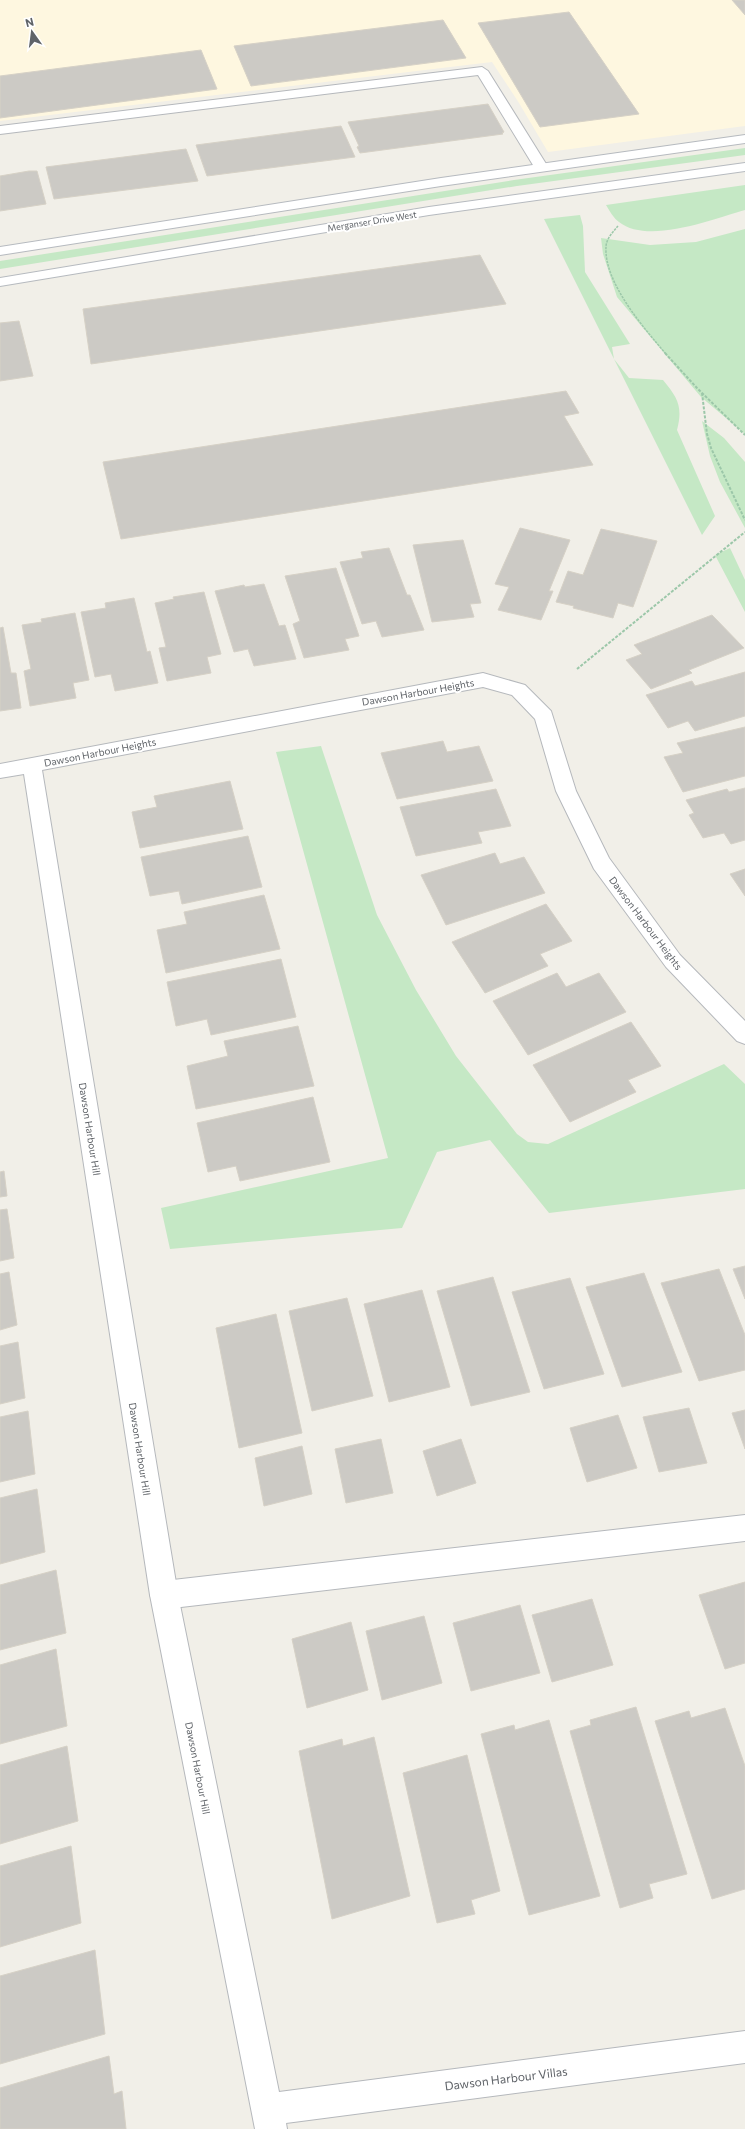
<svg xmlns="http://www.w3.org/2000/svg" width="745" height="2129" font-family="Commissioner,sans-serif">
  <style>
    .commercial { fill: #fef7e0 }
    .green { fill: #c5e8c5 }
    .building { fill: #cccac5; stroke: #d6d1c6 }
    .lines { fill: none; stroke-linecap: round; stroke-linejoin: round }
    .lane-casing { stroke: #b5b8bc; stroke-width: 2 }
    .street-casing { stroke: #b5b8bc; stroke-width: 2 }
    .secondary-casing { stroke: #b6babf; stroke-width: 2 }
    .path-far1 { stroke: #9cc7a9; stroke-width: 1.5; stroke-dasharray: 2.5 1; stroke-linecap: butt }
    .path { stroke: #9cc7a9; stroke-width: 2; stroke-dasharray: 3 1.5; stroke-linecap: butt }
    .lane { fill: #fff; fill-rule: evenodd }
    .street { fill: #fff; fill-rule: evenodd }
    .secondary { fill: #fff; fill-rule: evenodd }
    .labels { text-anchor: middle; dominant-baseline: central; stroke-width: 4; stroke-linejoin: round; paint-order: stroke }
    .far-street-label { font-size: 9px; fill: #5f6368; stroke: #fff }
    .street-label { font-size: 10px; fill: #5f6368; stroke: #fff }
    .near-street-label { font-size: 12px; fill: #5f6368; stroke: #fff }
  </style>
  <rect width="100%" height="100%" fill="#f1efe8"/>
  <path class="commercial" d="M0,0H745V126L548,152L519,103L492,62L0,121Z"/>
  <path class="green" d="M745,148V155L517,186L0,269V261L514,180Z
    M745,185V210C713,219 648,245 619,222C614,219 609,210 606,205Z
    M580,215L583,226L585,272L630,344L612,347L614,359L629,378L663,380C678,398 683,407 677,430L715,516L702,535L544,219Z
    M745,229V434L701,397L617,297L603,254L601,238L650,245L696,242Z
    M702,421L724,438L745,462V528L720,482L710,456Z
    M730,548L745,580V612L715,555Z
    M321,746L377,915L416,990L456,1056L517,1134L528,1142L548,1144L724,1064L745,1084V1189L549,1213L490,1140L437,1152L402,1228L170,1249L161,1208L388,1158L276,752Z"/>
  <path class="building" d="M732,0H745V15Z
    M569,12L639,114L540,127L478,23Z
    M443,20L466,58L251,86L234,46Z
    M201,50L217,89L0,118V76Z
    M488,104L504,132L502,133L503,134L360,153L357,147L359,146L348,122Z
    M341,126L355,157L207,176L196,145Z
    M186,149L198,181L54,199L46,167Z
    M29,171H37L46,204L0,211V176Z
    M480,255L506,304L91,364L83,309Z
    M19,321L33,376L0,381V323Z
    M566,391L579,413L564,416L593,465L121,539L103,462Z
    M520,528L570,540L549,591H553L541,620L498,610L509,587L495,584Z
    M601,529L657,541L633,607L618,603L613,618L573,608L574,606L556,602L568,571L583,575Z
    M463,540L481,603L470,604L474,617L432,622L413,545Z
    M389,548L407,595H410L424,630L382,637L376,621L362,624L340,562L363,558L361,552Z
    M336,568L359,636L345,639L349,650L304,658L293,624L300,621L285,576Z
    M264,584L279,626L285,625L296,659L254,666L248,649L234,652L215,591L244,585L245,587Z
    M204,592L221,654L207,657L211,673L167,681L159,648L166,647L155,603L174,599L173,597Z
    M134,598L147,652L150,651L158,683L115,691L111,674L95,677L81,612L106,608L105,603Z
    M75,613L89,680L73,683L76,698L30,706L24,671L31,669L22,625L42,622L41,619Z
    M712,615L744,648L689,670L692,673L651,689L626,660L642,654L634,645Z
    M3,627L11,673H16L21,708L0,711V628Z
    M745,672V716L695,731L688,721L668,728L646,695L692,681L695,686Z
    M745,727V776L683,792L664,757L683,753L677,743Z
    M443,741L447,752L479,746L493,781L397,799L381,753Z
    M230,781L243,829L140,848L132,812L157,807L154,796Z
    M745,788V840L731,844L724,833L703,838L689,815L694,813L686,800L727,789L729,792Z
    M496,789L511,826L478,832L482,843L416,856L400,807Z
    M248,836L262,887L182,904L179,891L150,896L141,857Z
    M495,853L500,864L524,857L545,893L446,925L421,875Z
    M745,869V896L730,874Z
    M264,895L280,949L166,973L157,930L187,924L184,912Z
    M546,904L572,941L540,954L548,966L485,993L452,942Z
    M281,959L296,1017L211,1035L207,1019L176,1026L167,982Z
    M557,973L566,987L599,973L626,1012L528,1055L493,1001Z
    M631,1022L661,1066L628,1080L636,1092L570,1122L533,1065Z
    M298,1026L314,1086L196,1109L187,1066L228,1056L224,1041Z
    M313,1097L330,1162L240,1181L236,1166L208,1172L197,1123Z
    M4,1171L7,1196L0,1197V1172Z
    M7,1209L14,1258L0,1261V1210Z
    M745,1266V1299L733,1269Z
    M719,1269L745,1335V1370L699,1381L661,1283Z
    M9,1272L17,1325L0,1330V1274Z
    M644,1273L682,1372L622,1387L586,1287Z
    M493,1277L530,1392L471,1406L437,1291Z
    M570,1278L604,1374L544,1389L512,1292Z
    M422,1290L450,1387L389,1402L364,1304Z
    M347,1298L373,1396L312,1411L289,1311Z
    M276,1314L302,1433L239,1448L216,1328Z
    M18,1342L25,1398L0,1404V1346Z
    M689,1408L707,1463L659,1472L643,1417Z
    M745,1410V1449L732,1413Z
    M28,1411L35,1474L0,1482V1417Z
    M618,1415L637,1468L587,1482L570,1428Z
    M381,1439L393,1493L346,1503L335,1449Z
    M461,1439L476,1483L437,1496L423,1451Z
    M302,1446L312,1494L264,1506L255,1458Z
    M37,1489L45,1552L0,1564V1498Z
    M56,1570L66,1633L0,1650V1585Z
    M745,1582V1663L725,1669L699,1595Z
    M592,1599L613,1665L552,1682L532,1615Z
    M520,1605L540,1673L471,1691L453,1623Z
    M424,1616L442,1683L382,1700L366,1631Z
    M351,1622L368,1690L307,1708L292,1639Z
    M56,1649L67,1726L0,1744V1665Z
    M636,1707L687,1874L649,1884L653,1898L620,1908L570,1731L591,1725L590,1720Z
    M725,1708L745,1766V1889L712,1899L655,1721L689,1711L691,1718Z
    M549,1720L600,1896L529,1915L481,1734L514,1725L515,1730Z
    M374,1737L410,1896L332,1919L299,1751L342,1739L343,1746Z
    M67,1746L78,1821L0,1844V1765Z
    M467,1755L500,1891L471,1900L475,1914L437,1923L403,1773Z
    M71,1846L81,1923L0,1947V1866Z
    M95,1950L105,2034L0,2064V1976Z
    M109,2056L114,2094L122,2091L126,2129H0V2088Z"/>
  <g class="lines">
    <g class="lane-casing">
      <path id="lane" d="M482,67L488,71L548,167L546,170H536L478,75L0,134V126Z
        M745,1515V1541L164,1609L154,1605L150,1595L154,1585L164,1581Z"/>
    </g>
    <g class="street-casing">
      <path id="street" d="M483,673L525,685L551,711L576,791L609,858L680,955L745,1021V1044L737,1041L666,967L594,869L556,791L535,719L512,695L483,687L42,770L178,1595L279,2092L745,2031V2063L286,2123L287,2129H255L150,1595L24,774L0,778V764Z"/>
    </g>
    <g class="secondary-casing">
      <path id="secondary" d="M745,135V143L441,186L0,255V247L441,178Z
        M745,163V171L429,215L0,286V278L429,207Z"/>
    </g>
    <path class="path-far1" d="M618,226C613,232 606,239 606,247C604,283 644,328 666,354"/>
    <path class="path" d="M665,353L697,388L745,435
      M702,393L707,434L711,448L745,520
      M577,669L745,532"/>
    <use href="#lane" class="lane"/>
    <use href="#street" class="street"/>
    <use href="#secondary" class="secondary"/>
  </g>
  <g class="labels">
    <g class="far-street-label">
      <text transform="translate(372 221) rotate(-9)">Merganser Drive West</text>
    </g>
    <g class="street-label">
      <text transform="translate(418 692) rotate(-10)">Dawson Harbour Heights</text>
      <text transform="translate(100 752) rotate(-11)">Dawson Harbour Heights</text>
      <text transform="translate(646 923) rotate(53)">Dawson Harbour Heights</text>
      <text transform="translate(90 1129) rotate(81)">Dawson Harbour Hill</text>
      <text transform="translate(140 1449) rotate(81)">Dawson Harbour Hill</text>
      <text transform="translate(198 1768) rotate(79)">Dawson Harbour Hill</text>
    </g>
    <g class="near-street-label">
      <text transform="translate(506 2078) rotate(-7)">Dawson Harbour Villas</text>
    </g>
  </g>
  <g transform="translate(32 32) rotate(346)" stroke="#ffffff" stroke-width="3" paint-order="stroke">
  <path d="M0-3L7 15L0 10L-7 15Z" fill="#5f6368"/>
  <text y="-6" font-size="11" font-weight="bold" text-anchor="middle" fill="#5f6368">N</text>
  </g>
</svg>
